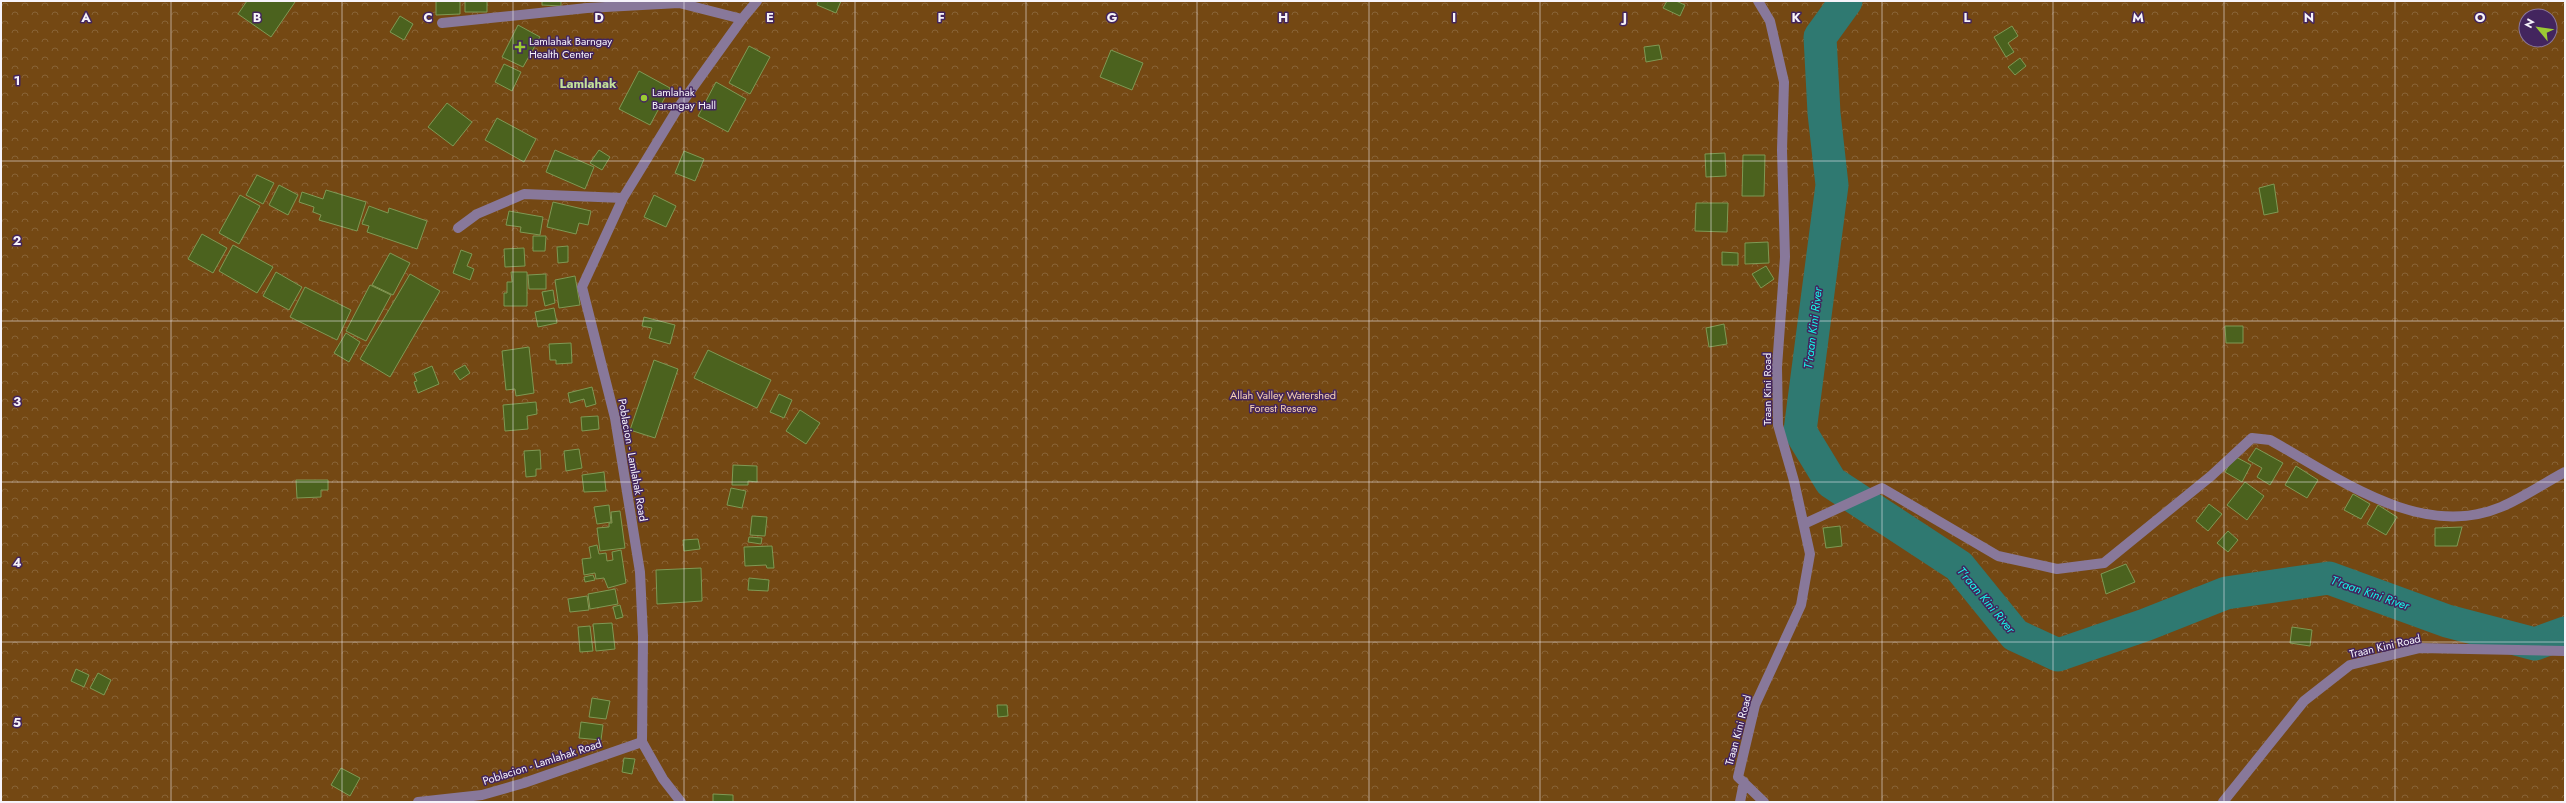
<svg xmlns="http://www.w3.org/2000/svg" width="2566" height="803" font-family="Jost,sans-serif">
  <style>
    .park { fill: url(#park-crowns); fill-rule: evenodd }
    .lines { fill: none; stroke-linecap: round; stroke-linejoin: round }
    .river { stroke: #2f7971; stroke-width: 33 }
    .building { fill: #4b621e; stroke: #7f9954 }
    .minor { stroke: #88789a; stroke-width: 10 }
    .grid { fill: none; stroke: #f6f3fa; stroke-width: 1; stroke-opacity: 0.55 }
    .poi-dot { fill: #9bcb34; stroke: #43255e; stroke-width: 1.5 }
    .labels { text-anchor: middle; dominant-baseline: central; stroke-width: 3; stroke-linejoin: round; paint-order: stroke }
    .poi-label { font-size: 11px; fill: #f6f3fa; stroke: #43255e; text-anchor: start }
    .street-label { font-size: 11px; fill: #f6f3fa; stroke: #43255e }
    .park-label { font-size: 11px; fill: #f8d4b2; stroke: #43255e }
    .water-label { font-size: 12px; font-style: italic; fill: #14f7e6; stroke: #43255e }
    .quarter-label { font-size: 13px; font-weight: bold; fill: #c4e199; stroke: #43255e }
    .grid-label { font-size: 13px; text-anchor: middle; font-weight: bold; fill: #f6f3fa; stroke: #43255e; stroke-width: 3; stroke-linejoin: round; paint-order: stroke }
  </style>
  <defs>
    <pattern id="park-crowns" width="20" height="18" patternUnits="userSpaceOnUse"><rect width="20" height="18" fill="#744813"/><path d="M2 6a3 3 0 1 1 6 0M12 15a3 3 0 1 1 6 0" fill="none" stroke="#886336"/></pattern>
  </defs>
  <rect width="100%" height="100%" fill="#4e306a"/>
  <path class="park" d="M1,1H2565V802H1ZM2526,16H2550V40H2526Z"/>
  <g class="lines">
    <path class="river" d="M1846,1L1820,37L1824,113L1832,185L1800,431L1831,482L1959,566L2015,635L2058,655L2145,625L2226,593L2329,578L2447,621L2535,644L2565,633"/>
  </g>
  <path class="building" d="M247,1H294L295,2L271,37L238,14Z
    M436,1H460V14L436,15Z
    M465,1H487V12H465Z
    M542,1H561V6L542,5Z
    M818,1H841L836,13L817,5Z
    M1667,1H1676L1685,5L1680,16L1663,8Z
    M400,16L413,24L404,40L390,32Z
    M518,25L540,37L523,67L502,57Z
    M2012,26L2018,36L2008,43L2014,52L2006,57L1994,37Z
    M1659,45L1662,59L1646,62L1644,47Z
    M749,46L770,57L750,94L729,83Z
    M1111,50L1143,63L1132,90L1100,77Z
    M2020,58L2026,66L2015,75L2008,67Z
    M504,64L521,72L512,91L495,82Z
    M639,71L670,88L650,125L619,109Z
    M716,82L746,99L728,132L698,116Z
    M447,103L472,122L453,146L428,127Z
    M497,118L536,139L524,162L485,140Z
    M555,150L594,167L585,189L546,172Z
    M599,150L610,157L602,170L590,163Z
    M684,151L704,159L695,181L675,173Z
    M1725,153L1726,176L1706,177L1705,154Z
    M1743,155H1765L1764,196H1742Z
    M257,175L274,183L263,204L246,195Z
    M2274,184L2278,212L2264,215L2259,188Z
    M279,185L298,195L288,215L269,205Z
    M326,190L366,202L357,231L319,220L321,215L313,212L314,207L299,202L302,192L323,199Z
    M240,195L260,206L239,244L219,233Z
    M654,195L676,206L666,227L644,217Z
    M553,202L591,211L588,225L579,223L576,234L547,227Z
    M1696,203H1728L1727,232L1695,231Z
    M369,206L388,213L389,208L427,221L417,249L367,232L369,226L362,224Z
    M509,211L543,217L540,235L520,232L521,227L506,225Z
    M202,234L227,248L213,273L188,259Z
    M533,236H546L545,251H533Z
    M1768,242L1769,263L1745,264V243Z
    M233,245L273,267L257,293L219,271Z
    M568,246V262L558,263L557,247Z
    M524,248L525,266L505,267L504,249Z
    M461,250L472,254L467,266L474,269L470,280L453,273Z
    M1722,252L1738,253V265H1722Z
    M390,253L410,263L393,295L372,285Z
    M1766,266L1774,279L1761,288L1752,274Z
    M276,272L302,287L289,310L263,296Z
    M511,272H527V306H504V293H507V282H512Z
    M410,274L440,291L390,377L360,359Z
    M546,274V289H529L528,275Z
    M575,276L580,305L559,308L555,280Z
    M370,285L391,295L366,341L346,331Z
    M305,287L351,310L337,340L290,317Z
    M553,290L555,303L545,306L542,292Z
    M554,308L557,323L538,327L535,312Z
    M644,317L675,325L670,344L649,338L652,328L642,326Z
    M1724,324L1727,344L1709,347L1706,328Z
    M2225,326H2243V343H2226Z
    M346,333L360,342L349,362L334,353Z
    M571,343L572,363L556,364V360H550L549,344Z
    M529,347L534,393L516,396L515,389L506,390L502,351Z
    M708,350L771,380L757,408L694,378Z
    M654,360L678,369L655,438L630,430Z
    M465,365L470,373L460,380L454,371Z
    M432,366L439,384L418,393L414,382L417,381L414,374Z
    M592,387L596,404L586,407L584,399L570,403L568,393Z
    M779,394L792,400L784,418L770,412Z
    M536,402L537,414L527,416L528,429L505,431L503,405Z
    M800,410L820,423L806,444L786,431Z
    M598,416L599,429L582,431L581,417Z
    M2256,448L2283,463L2270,485L2257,477L2262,468L2248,460Z
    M579,449L582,468L566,471L564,451Z
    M540,450L541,469H536V476L526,477L524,451Z
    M2234,456L2251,465L2242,482L2225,472Z
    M733,465L757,466V482L748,481V485H732Z
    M2296,466L2318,480L2307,498L2285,485Z
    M604,472L606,491L584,492L582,475Z
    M296,480H328V490H321V497L297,498Z
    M2245,482L2264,496L2247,520L2227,505Z
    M731,488L746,491L742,508L727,505Z
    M2353,494L2370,504L2361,519L2344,510Z
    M2209,504L2222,514L2208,531L2196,521Z
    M609,505L611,522L597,524L594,507Z
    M2378,505L2397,517L2386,535L2367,524Z
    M620,511L625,548L600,551L597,528L609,527V523H612L611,512Z
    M752,516L767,517L765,536L750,535Z
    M1840,526L1842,546L1826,548L1823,528Z
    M2462,527L2457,546H2435V528Z
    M2228,531L2238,540L2228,552L2217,543Z
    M749,537L762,538L761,544L748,542Z
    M698,539L700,549L684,551L683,540Z
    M597,545L599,554L606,553L607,561L613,560L612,552L621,550L626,583L608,588L604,578L596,579L595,573L584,575L582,559L591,558L589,547Z
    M772,546L774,568H767L766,565L745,566L744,547Z
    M2126,564L2135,582L2106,594L2101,574Z
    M701,568L702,601L657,604L656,570Z
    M593,575L595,580L585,582L584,577Z
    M749,578L769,580L768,591L748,590Z
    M615,589L618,604L590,609L588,594Z
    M587,596L589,610L570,612L568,599Z
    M620,605L623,617L616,619L613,607Z
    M612,623L615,649L596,651L593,624Z
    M590,626L593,651L580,652L578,627Z
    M2292,627L2312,630L2310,646L2290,643Z
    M76,669L89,675L84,687L71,681Z
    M98,673L111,680L104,695L90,688Z
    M592,698L610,701L606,719L589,717Z
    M997,705H1007L1008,716L998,717Z
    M581,722L603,725L601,740L579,738Z
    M624,758L635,759L632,774L622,772Z
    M341,768L360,778L350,796L331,785Z
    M713,794L733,795V802H713Z"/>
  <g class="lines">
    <path class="minor" d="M1758,1L1770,21L1784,82L1782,150L1785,257L1777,367L1778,425L1794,481L1810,554L1801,605L1755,705L1738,777L1764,802
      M442,23L587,8L679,3L742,19
      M458,228L477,214L524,194L623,198
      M1804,524L1882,488L1998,556L2057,569L2104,563L2211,476L2252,438L2270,440C2337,477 2421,541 2501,507C2523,498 2544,483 2565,472
      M642,742L663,779L681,802
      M418,802L482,795L524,783L642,742L643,637L640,572L615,418L582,287L623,198L678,108L742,19L757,1
      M1740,802L1744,782
      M2223,802L2304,701L2350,665L2420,648L2565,651"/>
  </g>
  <path class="grid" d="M171,1V802M342,1V802M513,1V802M684,1V802M855,1V802M1026,1V802M1197,1V802M1369,1V802M1540,1V802M1711,1V802M1882,1V802M2053,1V802M2224,1V802M2395,1V802M1,161H2565M1,321H2565M1,482H2565M1,642H2565"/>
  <g class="poi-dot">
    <path d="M518 41h4v4h4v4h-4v4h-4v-4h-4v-4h4z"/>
    <circle cx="644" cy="98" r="4"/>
  </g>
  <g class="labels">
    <g class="poi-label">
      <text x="529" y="41">Lamlahak Barngay<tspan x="529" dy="13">Health Center</tspan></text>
      <text x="652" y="92">Lamlahak<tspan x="652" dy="13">Barangay Hall</tspan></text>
    </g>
    <g class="street-label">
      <text transform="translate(1767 389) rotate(-90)">Traan Kini Road</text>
      <text transform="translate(633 460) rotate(80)">Poblacion - Lamlahak Road</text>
      <text transform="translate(2385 646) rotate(-13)">Traan Kini Road</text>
      <text transform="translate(1738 730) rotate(-75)">Traan Kini Road</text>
      <text transform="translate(542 762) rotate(-18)">Poblacion - Lamlahak Road</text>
    </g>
    <g class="park-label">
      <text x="1283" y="395">Allah Valley Watershed<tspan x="1283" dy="13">Forest Reserve</tspan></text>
    </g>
    <g class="water-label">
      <text transform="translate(1813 328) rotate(-83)">T'raan Kini River</text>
      <text transform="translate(2370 593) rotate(19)">T'raan Kini River</text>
      <text transform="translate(1986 600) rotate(50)">T'raan Kini River</text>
    </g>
    <g class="quarter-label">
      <text x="588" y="83">Lamlahak</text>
    </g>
  </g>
  <g class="grid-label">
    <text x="86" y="22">A</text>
    <text x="257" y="22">B</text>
    <text x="428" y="22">C</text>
    <text x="599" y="22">D</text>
    <text x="770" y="22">E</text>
    <text x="941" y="22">F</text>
    <text x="1112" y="22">G</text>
    <text x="1283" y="22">H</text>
    <text x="1454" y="22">I</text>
    <text x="1625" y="22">J</text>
    <text x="1796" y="22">K</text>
    <text x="1967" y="22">L</text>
    <text x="2138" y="22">M</text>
    <text x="2309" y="22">N</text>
    <text x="2480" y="22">O</text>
    <text x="17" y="85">1</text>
    <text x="17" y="245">2</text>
    <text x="17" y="406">3</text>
    <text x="17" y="567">4</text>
    <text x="17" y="727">5</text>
  </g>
  <rect width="2566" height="803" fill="none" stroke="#f6f3fa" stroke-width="4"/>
  <g transform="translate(2538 28) rotate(299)"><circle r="19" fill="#43255e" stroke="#8b779c"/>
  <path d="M0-3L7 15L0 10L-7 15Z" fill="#9bcb34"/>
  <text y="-6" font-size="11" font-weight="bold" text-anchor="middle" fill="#f6f3fa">N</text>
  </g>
</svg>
